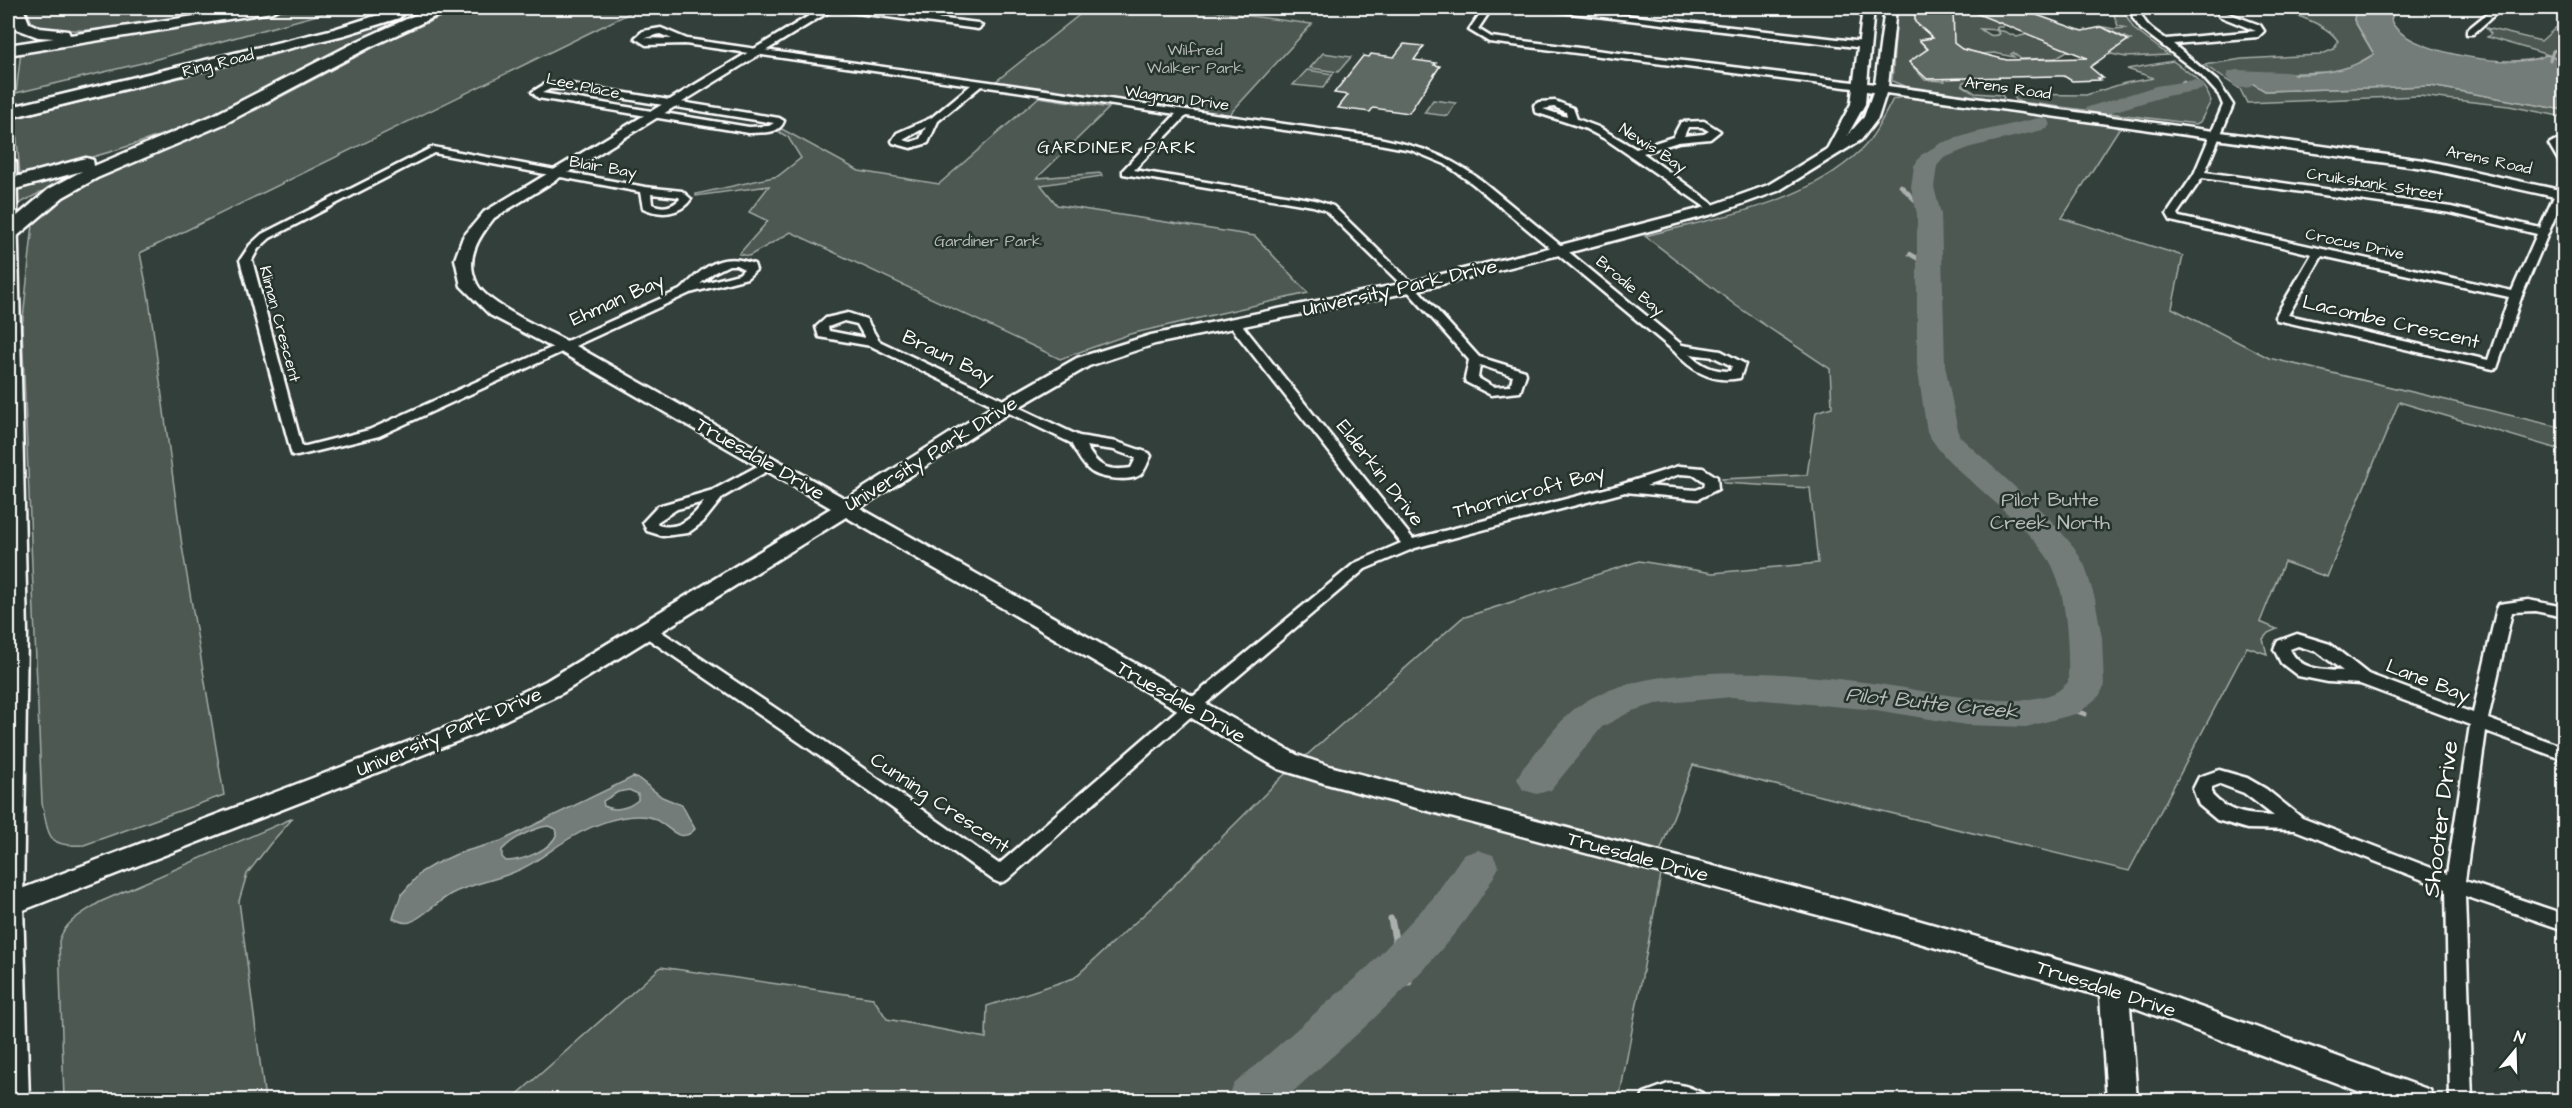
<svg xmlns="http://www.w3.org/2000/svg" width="2572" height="1108" font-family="'Architects Daughter',sans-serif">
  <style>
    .green { fill: #4d5853; stroke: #a6aca9; stroke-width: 1.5 }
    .water { fill: #737b78; stroke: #abb0ae; stroke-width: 1.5; fill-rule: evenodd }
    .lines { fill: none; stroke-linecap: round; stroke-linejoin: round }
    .stream-far3 { stroke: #abb0ae; stroke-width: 3 }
    .stream-far2 { stroke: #abb0ae; stroke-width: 4.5 }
    .stream-far1 { stroke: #abb0ae; stroke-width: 5 }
    .stream { stroke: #abb0ae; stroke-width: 7 }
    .river { fill: #737b78; fill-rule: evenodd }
    .building { fill: #5f6964; stroke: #fff; stroke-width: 1.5 }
    .highway-tunnel { stroke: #47524e; stroke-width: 16; stroke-dasharray: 16 8; stroke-linecap: butt }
    .street-casing { stroke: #fff; stroke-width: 5 }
    .secondary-casing { stroke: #fff; stroke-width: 5 }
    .primary-casing { stroke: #fff; stroke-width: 5 }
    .highway-casing { stroke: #fff; stroke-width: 5 }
    .street { fill: #26332d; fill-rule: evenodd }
    .secondary { fill: #26332d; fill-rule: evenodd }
    .primary { fill: #26332d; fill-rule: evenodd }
    .highway { fill: #26332d; fill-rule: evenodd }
    .labels { text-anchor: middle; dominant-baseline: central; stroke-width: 5; stroke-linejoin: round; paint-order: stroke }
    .far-park-label { font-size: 16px; fill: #b8bcba; stroke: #26332d }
    .far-street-label { font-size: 16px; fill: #fff; stroke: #26332d }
    .far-neighbourhood-label { font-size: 18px; letter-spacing: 1.5px; fill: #fff; stroke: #26332d }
    .street-label { font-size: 20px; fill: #fff; stroke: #26332d }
    .park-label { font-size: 20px; fill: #b8bcba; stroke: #26332d }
    .water-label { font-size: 21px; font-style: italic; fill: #b9bdbc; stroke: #26332d }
    .near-street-label { font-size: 24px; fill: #fff; stroke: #26332d }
  </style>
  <rect width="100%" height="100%" fill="#333f3a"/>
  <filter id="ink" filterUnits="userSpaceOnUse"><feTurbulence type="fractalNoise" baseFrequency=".0167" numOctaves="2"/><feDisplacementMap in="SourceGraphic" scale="12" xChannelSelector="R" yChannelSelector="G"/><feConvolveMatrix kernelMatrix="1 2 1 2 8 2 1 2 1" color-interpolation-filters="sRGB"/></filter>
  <g filter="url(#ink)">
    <path class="green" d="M26,8H98L99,12L162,8H253C191,17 92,41 33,25Z
      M296,8H343L142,63L16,93L21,51Z
      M424,8H429C369,33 313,67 254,96C180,132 100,158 20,175L15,118L270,56Z
      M461,8H640L140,253L149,299L182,546L224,795L84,845C46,848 49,835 42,803L22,328L33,224L46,207L76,186L256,110L384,42Z
      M1088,8H1209L1219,12L1312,24L1229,115L995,82Z
      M1897,8H1915V19L1954,23L1951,8H1969L2003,24V27H1996L1998,30L1980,29C1986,33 1991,38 1999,34L1997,31H2003L2017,37L2028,34L2118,44L2131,40L2099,26L2114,29L2127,28L2118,26L2114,15L2121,12L2100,9L2123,10L2134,29L2168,55L2126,57L2111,54L2103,57L2067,51L2055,58L2021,59L2013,53L2011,54L2014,57L1994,53L1981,54L1960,49L1938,36H1930L1931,38L1919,40L1927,49L1909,62L1925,80L1945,81L1944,79L1975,78V80L1963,82L1962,85L1975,93L2002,95L2004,98L2002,100L1904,86L1892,81Z
      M2277,8H2356L2354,20L2374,54L2350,68L2327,72L2240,75L2265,91L2431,86L2564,110V117L2509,106L2419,96L2247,103L2240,89L2204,65L2242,59L2320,55L2334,49L2338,41C2326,23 2296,16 2277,8Z
      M2560,24L2564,25V62L2559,58L2487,37L2491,34L2486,28L2541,41Z
      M1323,53L1351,57L1338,72L1310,68Z
      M2173,61C2188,72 2205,82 2211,101L2200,122L2196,124L2020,102L2016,100L2013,94L2086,95L2125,83L2154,78L2127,69Z
      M1307,70L1333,74L1323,88L1293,85Z
      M1039,97L1109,108L1037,178L1101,173L1102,176L1041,185L1057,205L1255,236L1308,293L1130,334L1060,359L791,232L749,256L739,254L768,221L749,212L769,186L696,196V194L778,176L801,158L788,137L777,131L782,129L859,171L939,184Z
      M1903,97L2120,127L2062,218L2183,256L2172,308L2269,358L2564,428V451L2399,402L2327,577L2284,562L2260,622L2277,629L2268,633L2263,639L2267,654L2247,647L2129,871L1693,765L1661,849V875L1619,1100H511L661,967L873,998L887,1019L986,1038L987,1006L1074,978L1152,907L1282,777L1462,618L1639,561L1713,573L1818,563L1810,488L1724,483L1722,479L1807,475L1816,412L1832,407L1830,369L1735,305L1645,236C1718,217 1804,205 1861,150C1874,137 1884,116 1893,99Z
      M1433,100L1456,103L1448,116L1424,113Z
      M113,159L69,177L17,205L18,184Z
      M293,818L270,844L247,874L239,901L265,1100H64L59,941C65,921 83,913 100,902Z"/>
    <path class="water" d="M2356,8H2403L2393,14L2391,20C2402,53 2518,71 2546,55L2559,58L2564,62V110L2431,86L2265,91L2238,75C2282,73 2337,81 2374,54L2354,20Z
      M633,777L639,779L662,797L682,805L695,829C678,848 666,820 649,817C619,812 583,829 559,845C543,856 530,866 512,873C492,881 470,884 451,894C440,900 419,920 410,922C404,924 398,921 393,918L401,895L421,872L433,865L459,853L501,841ZM629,790L638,794V800C629,808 614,812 604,806L603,801L618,792ZM548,826L556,829L557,833C552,850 522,861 506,861L502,857V850C512,839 533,828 548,826Z"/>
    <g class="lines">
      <path class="stream-far3" d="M2550,60L2553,51L2564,48
        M2175,88L2184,81"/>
      <path class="stream-far2" d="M1901,186L1929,214
        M1910,254L1929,265
        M1929,282L1937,280"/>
      <path class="stream-far1" d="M2061,705L2085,714"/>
      <path class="stream" d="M1391,919L1396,944L1394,971
        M1385,980L1409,982"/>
      <path class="river" d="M2236,70L2285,72L2292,74L2295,78L2292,82L2253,83L2250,87C2238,90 2233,86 2226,76L2229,72Z
        M2194,80L2201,82L2204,86L2201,90L2166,96L2095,117L2088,115L2084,111L2088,107L2156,86Z
        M2039,118L2047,119L2050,124L2047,129L1971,147L1944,158L1937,166L1934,187L1941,214L1945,365L1959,436L2048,517L2074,547L2085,566L2095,599L2102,638L2104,687L2099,696L2079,713L2026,727L1966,725L1876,710L1732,697L1656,704L1632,711L1602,727L1551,790L1537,794L1523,790L1517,779L1523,768C1536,753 1562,717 1577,707C1646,657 1797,673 1879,684C1922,690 2014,711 2054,693C2059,691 2064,686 2068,682C2069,647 2067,586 2047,557C2029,531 2003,510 1980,489C1960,472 1940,455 1927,432L1917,365V214L1911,187L1914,166L1921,155L1941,143L1973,133Z
        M1478,850L1493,855L1499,867C1452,957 1358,1032 1284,1100H1227L1234,1084L1369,966L1433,898L1463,855Z"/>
    </g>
    <path class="building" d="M1915,8H1953L1954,43L1962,49L2007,60L2087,58L1963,8H2017L2082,31L2102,27L2128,40L2090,67L2103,78H2098L2100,80L2072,81L2064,76H2056L1927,79L1909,62L1928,49L1919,40L1933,38L1915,22Z
      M1404,44L1424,46L1414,60L1436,63L1434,65L1440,66L1409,113L1373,108L1370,112L1338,108L1348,95L1334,93L1363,56L1369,57L1371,54L1394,57Z"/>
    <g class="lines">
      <path class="highway-tunnel" d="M8,100L17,98"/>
      <g class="street-casing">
        <path id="street" d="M831,8H851L978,23L982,26L978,29L835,10Z
          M1484,8H1492L1478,29L1491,37L1861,83L1866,86L1861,89L1489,42L1469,30Z
          M1541,8H1562L1864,42L1868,45L1864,48L1545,10Z
          M2132,8H2140C2142,24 2153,30 2166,39L2256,31L2219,16V12L2222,11L2260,25L2264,31L2258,37L2173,44L2218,82L2233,105L2205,172L2451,207L2540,228L2559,185L2564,182V196L2522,295L2497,368L2493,369L2277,320L2275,317L2312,254L2171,221L2167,214L2194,174L2223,105L2219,95L2201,75L2141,29L2133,18ZM2202,178L2451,213L2537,234L2512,291L2179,217L2177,214ZM2322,256L2509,297L2488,360L2288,315Z
          M2494,8H2502L2473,34H2467V30Z
          M661,28L687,39L1369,136C1417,146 1440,151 1481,180L1682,345L1721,351L1745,364L1740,378C1712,384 1691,370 1674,351L1473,184L1445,164L1411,150L1369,142L1186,116L1134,170L1315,200L1333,206L1414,285L1479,357L1525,371L1526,374L1520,392L1491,395L1466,382L1465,379L1469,360L1406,289L1325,210L1313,206L1123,174V170L1176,114L981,86L938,121L928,143L911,148L893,143L892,141L897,133L931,118L971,85L685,44L646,45L635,38L643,31ZM660,34L672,39L645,38ZM926,127L920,139L911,142L903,140ZM1690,354L1714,357L1732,366L1730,371C1713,371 1702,366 1690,354ZM1480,365L1513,376L1510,386L1493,387L1478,378Z
          M565,83L779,118L784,121C779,135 762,132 749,133L538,98L532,92L545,84ZM550,89H565L774,123L769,126L749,127L542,93Z
          M1539,102L1555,101L1573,108L1577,119L1598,127L1636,149L1673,137L1681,122L1704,121L1720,131L1710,139L1678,142L1643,153L1720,209L1715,212L1711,211L1607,140L1584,128L1535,112L1534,105ZM1554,107L1566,112L1567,117L1543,109ZM1688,127H1702L1709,131L1704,134L1684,136Z
          M2554,141L2564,142V148H2561L2564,153V164L2560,163L2549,144Z
          M433,147L645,187L682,191L691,199C680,215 660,216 643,208L640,192L434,153L270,238L258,249L252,260L302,447L369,430L682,289C705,266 721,251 754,264L756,270L747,278L690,293L379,436L297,456L292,455L240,260L250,245L262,234ZM651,194L679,197L680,199C672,207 663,209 652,204ZM729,265H736L744,269L739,274L700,284L713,273Z
          M848,313L866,319L879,341L1079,436L1117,442L1149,453L1151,456C1148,461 1146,469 1142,473C1134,483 1098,479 1089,470C1081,463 1076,452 1071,443L871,346L819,337L816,327L826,318ZM844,321L857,324L865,338L829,331L828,327ZM1086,446L1114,450L1136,458L1131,468C1107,472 1097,466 1086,446Z
          M1235,320L1239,321L1413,539L1620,485L1679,466L1703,468L1717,477L1718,489L1698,499L1625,492L1415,548L1365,569L1196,712L1007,880L1000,883L993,880L808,748L641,634L639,630L641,626H653L820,738L999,864L1184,704L1355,563L1401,543L1231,327V321ZM1680,474L1695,475L1705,482L1704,487L1696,490L1646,486Z
          M769,460L774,461L776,464L774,467L723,497L703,522L688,533L663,536L647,531L643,522L658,506L713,490ZM704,502C692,518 679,531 658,525L657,522L677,509Z
          M2528,600L2564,607V617L2535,611L2512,612L2488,719L2564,747V760L2486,731L2465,881L2564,914V930L2465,896L2472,1100H2450L2446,889L2295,830L2247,829L2217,820L2199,805L2193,789L2199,777L2219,770L2247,778L2266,789L2302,818L2447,874L2470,725L2360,684L2328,682L2298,676L2281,663L2274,649L2278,641L2297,634L2330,644L2368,674L2473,713L2497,608L2499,604ZM2298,646L2318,652L2343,671C2322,670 2299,670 2290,649ZM2220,784L2244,793L2274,816C2250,815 2229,814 2212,795V787Z
          M1668,1084C1680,1083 1691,1088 1702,1093L1705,1100H1641L1644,1093Z"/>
      </g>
      <g class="secondary-casing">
        <path id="secondary" d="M822,8H835L494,218C479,237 464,258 477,284C488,306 553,333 576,346C666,397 756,448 846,499L998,403L1077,358L1151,335L1410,282L1557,246L1710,206L1768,185L1827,149L1851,104L1863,8H1874L1867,83L1875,84L1885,8H1896L1888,86L2423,160L2564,191V199L2423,168L1886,93L1878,118L1861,140L1778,191L1720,212L1567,253L1410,292L1155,344L1089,366L1012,411L860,508L1297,755L1329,766L1882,910L2114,976L2430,1090L2434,1100H2382L2130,1006L2137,1100H2107L2100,996L1882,932L1327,784L1279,769L846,517L562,693L476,734L8,916V894L460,722L546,681L831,508L557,350L490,315L461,286L455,259L463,237L484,212ZM1866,91L1873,92L1864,117L1847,136L1865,104Z"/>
      </g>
      <g class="primary-casing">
        <path id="primary" d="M8,8H16L14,22L8,26Z
          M8,157L16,162L27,633L23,905L29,1100H8Z"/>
      </g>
      <g class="highway-casing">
        <path id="highway" d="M9,8H23L29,23L40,28L68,31L70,35L247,8H279L272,12L8,55V45L54,38L38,37L17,29Z
          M431,8H449L447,11L370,47L226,123L97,178L63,197L15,238L8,240V224L49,189L82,171L8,191V179L86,158L93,160L94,166L214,115L358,41Z
          M394,10L402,15L399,18L344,35L17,116L11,115L8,111L11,107L334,29Z"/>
      </g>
      <use href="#street" class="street"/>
      <use href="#secondary" class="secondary"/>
      <use href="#primary" class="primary"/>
      <use href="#highway" class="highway"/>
    </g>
  </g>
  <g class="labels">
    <g class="far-park-label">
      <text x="1195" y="50">Wilfred<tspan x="1195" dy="18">Walker Park</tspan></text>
      <text x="988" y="241">Gardiner Park</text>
    </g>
    <g class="far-street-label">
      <text transform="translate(218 63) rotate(-14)">Ring Road</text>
      <text transform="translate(583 86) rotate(12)">Lee Place</text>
      <text transform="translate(2008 88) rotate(8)">Arens Road</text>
      <text transform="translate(1177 98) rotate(8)">Wagman Drive</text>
      <text transform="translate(1653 148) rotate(33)">Newis Bay</text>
      <text transform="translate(2489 160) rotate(12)">Arens Road</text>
      <text transform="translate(603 167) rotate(10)">Blair Bay</text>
      <text transform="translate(2375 184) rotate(9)">Cruikshank Street</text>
      <text transform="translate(2355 244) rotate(12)">Crocus Drive</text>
      <text transform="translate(1630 286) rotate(40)">Brodie Bay</text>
      <text transform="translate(280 324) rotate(75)">Kliman Crescent</text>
    </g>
    <g class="far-neighbourhood-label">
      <text x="1117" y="147">GARDINER PARK</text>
    </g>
    <g class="street-label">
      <text transform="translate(1400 288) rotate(-13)">University Park Drive</text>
      <text transform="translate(617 300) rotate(-24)">Ehman Bay</text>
      <text transform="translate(2391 322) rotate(13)">Lacombe Crescent</text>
      <text transform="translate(948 357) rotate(26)">Braun Bay</text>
      <text transform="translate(931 454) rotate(-32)">University Park Drive</text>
      <text transform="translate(760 459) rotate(30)">Truesdale Drive</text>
      <text transform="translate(1380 473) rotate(52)">Elderkin Drive</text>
      <text transform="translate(1529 492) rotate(-15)">Thornicroft Bay</text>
      <text transform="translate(2428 681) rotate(21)">Lane Bay</text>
      <text transform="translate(1181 702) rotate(30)">Truesdale Drive</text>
      <text transform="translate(449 732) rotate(-23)">University Park Drive</text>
      <text transform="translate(940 803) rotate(34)">Cunning Crescent</text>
      <text transform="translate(1638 857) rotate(15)">Truesdale Drive</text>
      <text transform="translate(2106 989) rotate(18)">Truesdale Drive</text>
    </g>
    <g class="park-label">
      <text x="2050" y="500">Pilot Butte<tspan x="2050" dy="23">Creek North</tspan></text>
    </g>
    <g class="water-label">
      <text transform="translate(1932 703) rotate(6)">Pilot Butte Creek</text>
    </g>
    <g class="near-street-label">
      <text transform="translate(2441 819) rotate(-83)">Shooter Drive</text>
    </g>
  </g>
  <rect width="2572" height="1108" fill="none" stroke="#26332d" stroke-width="30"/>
  <rect x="15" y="15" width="2542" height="1078" fill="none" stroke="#fff" stroke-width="2" filter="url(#ink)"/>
  <g transform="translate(2515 1051) rotate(19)" stroke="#26332d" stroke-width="4.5" paint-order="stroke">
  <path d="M0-4.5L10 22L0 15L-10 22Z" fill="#ffffff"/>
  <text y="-9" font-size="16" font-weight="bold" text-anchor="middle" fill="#ffffff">N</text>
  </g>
</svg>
